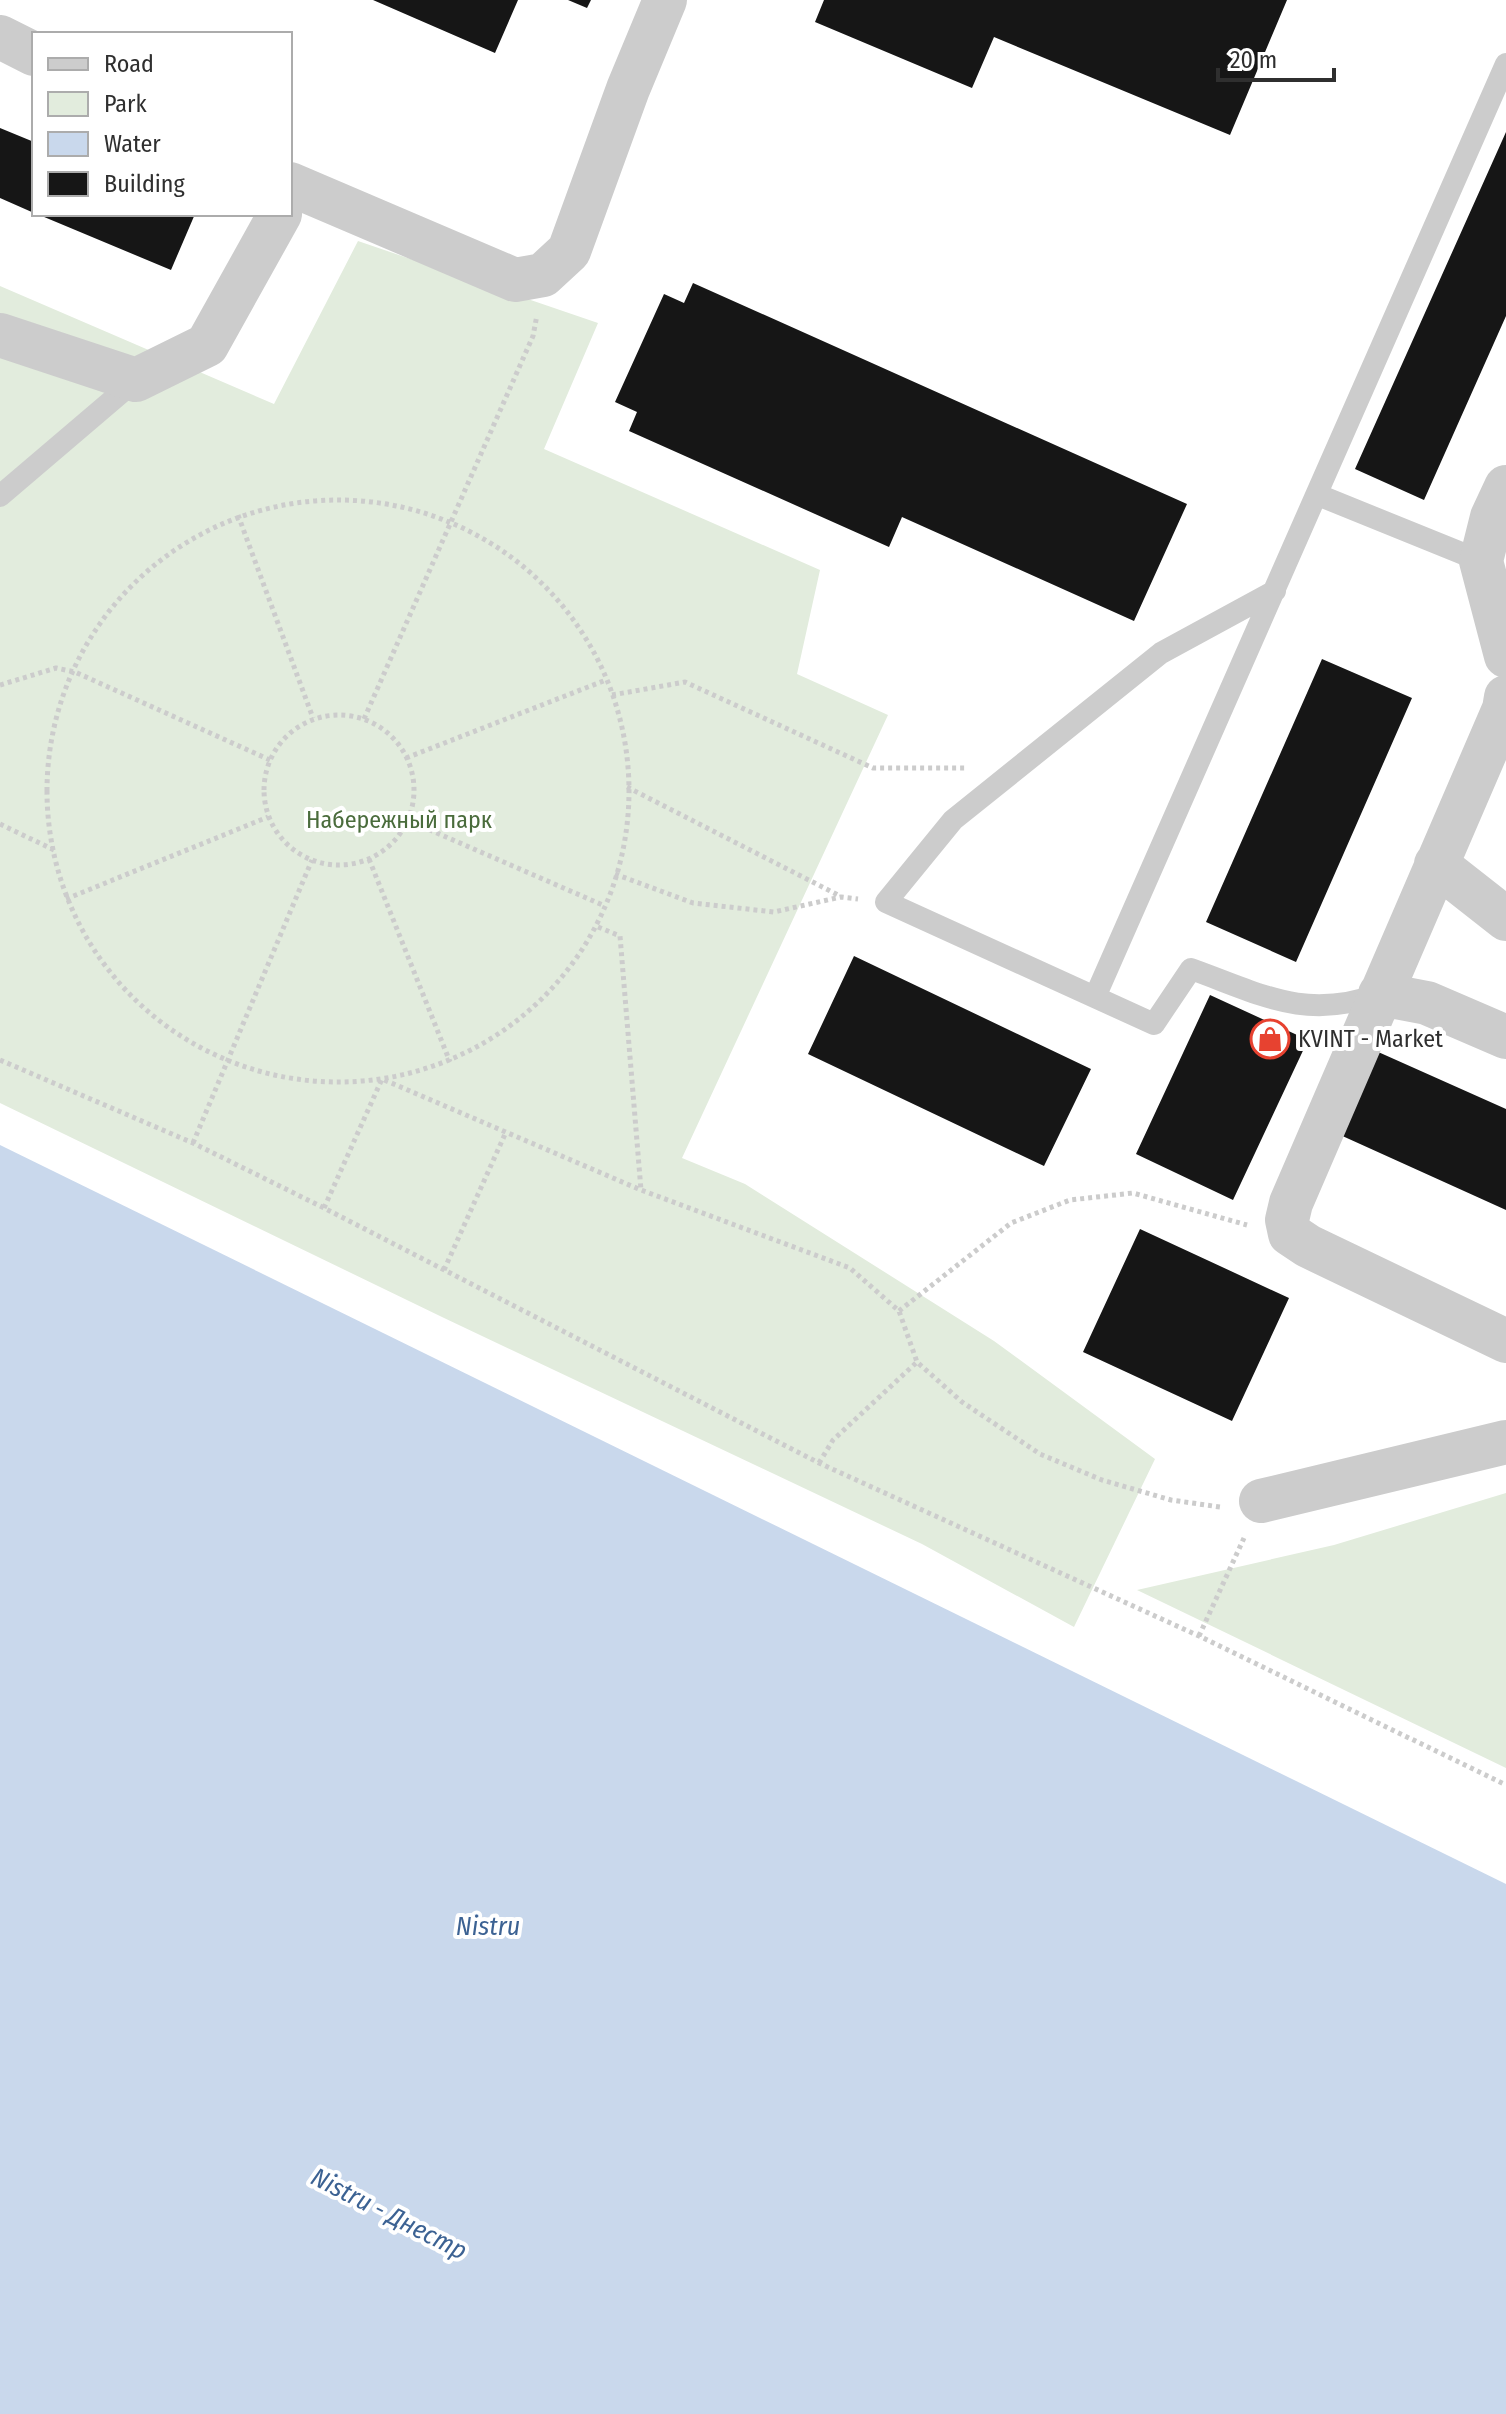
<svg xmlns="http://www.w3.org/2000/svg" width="1506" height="2414" font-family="'Fira Sans Condensed',sans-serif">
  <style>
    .green { fill: #e2ecdd }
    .water { fill: #c9d8ec }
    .building { fill: #161616 }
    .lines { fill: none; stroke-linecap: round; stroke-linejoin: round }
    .path { stroke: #ccc; stroke-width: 5; stroke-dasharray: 4 4; stroke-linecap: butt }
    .service { stroke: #ccc; stroke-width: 22 }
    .minor { stroke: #ccc; stroke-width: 44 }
    .labels { text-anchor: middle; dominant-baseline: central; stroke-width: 8; stroke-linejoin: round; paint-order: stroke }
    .park-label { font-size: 24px; fill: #4a6c3c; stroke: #fff }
    .poi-label { font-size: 24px; fill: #2f2f2f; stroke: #fff; text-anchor: start }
    .water-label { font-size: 26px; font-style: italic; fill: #3c6293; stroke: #fff }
  </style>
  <rect width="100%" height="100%" fill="#fff"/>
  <path class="green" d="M358,241L598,323L544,449L820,570L797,674L888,715L682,1158L745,1184L994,1341L1155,1459L1074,1627L922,1544L442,1317L0,1103V286L274,404Z
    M1506,1493V1768L1137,1590L1334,1545Z"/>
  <path class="water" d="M0,1145L1506,1884V2414H0Z"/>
  <path class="building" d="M373,0H518L495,53Z
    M568,0H591L587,8Z
    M824,0H1287L1230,135L994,37L972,88L815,22Z
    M0,128L34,142V213L0,198Z
    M1506,132V316L1424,500L1355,469Z
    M37,214H195L171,270Z
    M693,283L1187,504L1134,621L902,517L889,547L629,431L637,412L615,402L664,294L684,303Z
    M1322,659L1412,698L1296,962L1206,922Z
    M854,956L1091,1069L1044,1166L808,1054Z
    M1210,995L1308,1040L1233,1200L1136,1154Z
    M1376,1051L1506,1109V1210L1338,1134Z
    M1140,1229L1289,1298L1232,1421L1083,1352Z"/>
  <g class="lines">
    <path class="path" d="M47 791a291 291 0 1 1 582 0a291 291 0 1 1-582 0Z
      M238,515L313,718
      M0,685L56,668L75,672L270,760
      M612,695L685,682L873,768H967
      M264 790a75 75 0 1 1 150 0a75 75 0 1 1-150 0Z
      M364,719L533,336L537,315
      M406,758L606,680
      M627,787L840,896
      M407,820L605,906
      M0,824L54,850
      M369,859L450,1062
      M615,874L693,903L774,912L841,897L858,899
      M66,899L268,817
      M598,927L620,936L641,1190
      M0,1060L193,1143L324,1208L819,1463L1199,1636L1506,1785
      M193,1143L312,860
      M324,1208L382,1079L641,1190L850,1268L899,1311L917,1362L962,1402L1040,1454L1102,1480L1171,1500L1220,1507
      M444,1270L506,1132
      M899,1311L1011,1223L1070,1200L1133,1193L1247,1225
      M819,1463L833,1440L917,1362
      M1199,1636L1244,1538"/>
    <path class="service" d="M1318,495L1481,561
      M0,496L136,380
      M1275,591L1161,653L953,820L886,902L1154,1024L1191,969C1261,994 1304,1021 1380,994
      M1095,997L1506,64"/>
    <path class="minor" d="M0,37L34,54
      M290,184L515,280L543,275L569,251L628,89L665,0
      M0,335L136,380L207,345L280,214
      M1506,487L1492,517L1481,561L1506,656
      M1506,697L1504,709L1291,1203L1287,1220L1290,1234L1308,1246L1506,1341
      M1436,864L1506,919
      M1380,994L1427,1003L1506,1037
      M1261,1501L1506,1442"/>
  </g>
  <defs>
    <g id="shop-ring" transform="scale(2)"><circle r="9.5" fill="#fff" stroke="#e74230" stroke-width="1.5"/><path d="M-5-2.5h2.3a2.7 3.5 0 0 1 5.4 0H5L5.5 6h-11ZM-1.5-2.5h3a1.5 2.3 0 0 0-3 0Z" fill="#e74230"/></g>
  </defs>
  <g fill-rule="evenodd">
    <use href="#shop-ring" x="1270" y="1039"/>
  </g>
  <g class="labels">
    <g class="park-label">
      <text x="399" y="820">Набережный парк</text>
    </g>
    <g class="poi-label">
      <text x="1298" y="1039">KVINT - Market</text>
    </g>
    <g class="water-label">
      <text x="488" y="1926">Nistru</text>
      <text transform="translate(389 2214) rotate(27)">Nistru - Днестр</text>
    </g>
  </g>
  <rect x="32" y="32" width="260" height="184" fill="#ffffff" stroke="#acacac" stroke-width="2"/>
  <rect x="48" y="58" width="40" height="12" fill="#cccccc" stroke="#acacac" stroke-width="2"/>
  <text x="104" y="72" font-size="24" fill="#2f2f2f">Road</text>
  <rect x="48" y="92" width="40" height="24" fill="#e2ecdd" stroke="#acacac" stroke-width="2"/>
  <text x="104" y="112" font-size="24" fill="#2f2f2f">Park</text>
  <rect x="48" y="132" width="40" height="24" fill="#c9d8ec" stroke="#acacac" stroke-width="2"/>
  <text x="104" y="152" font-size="24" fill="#2f2f2f">Water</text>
  <rect x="48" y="172" width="40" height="24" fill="#161616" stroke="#acacac" stroke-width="2"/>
  <text x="104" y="192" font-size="24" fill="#2f2f2f">Building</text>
  <path d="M1218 68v12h116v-12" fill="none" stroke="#2f2f2f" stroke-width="4"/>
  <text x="1230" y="68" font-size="24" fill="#2f2f2f" stroke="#ffffff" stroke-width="6" paint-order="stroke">20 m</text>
</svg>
